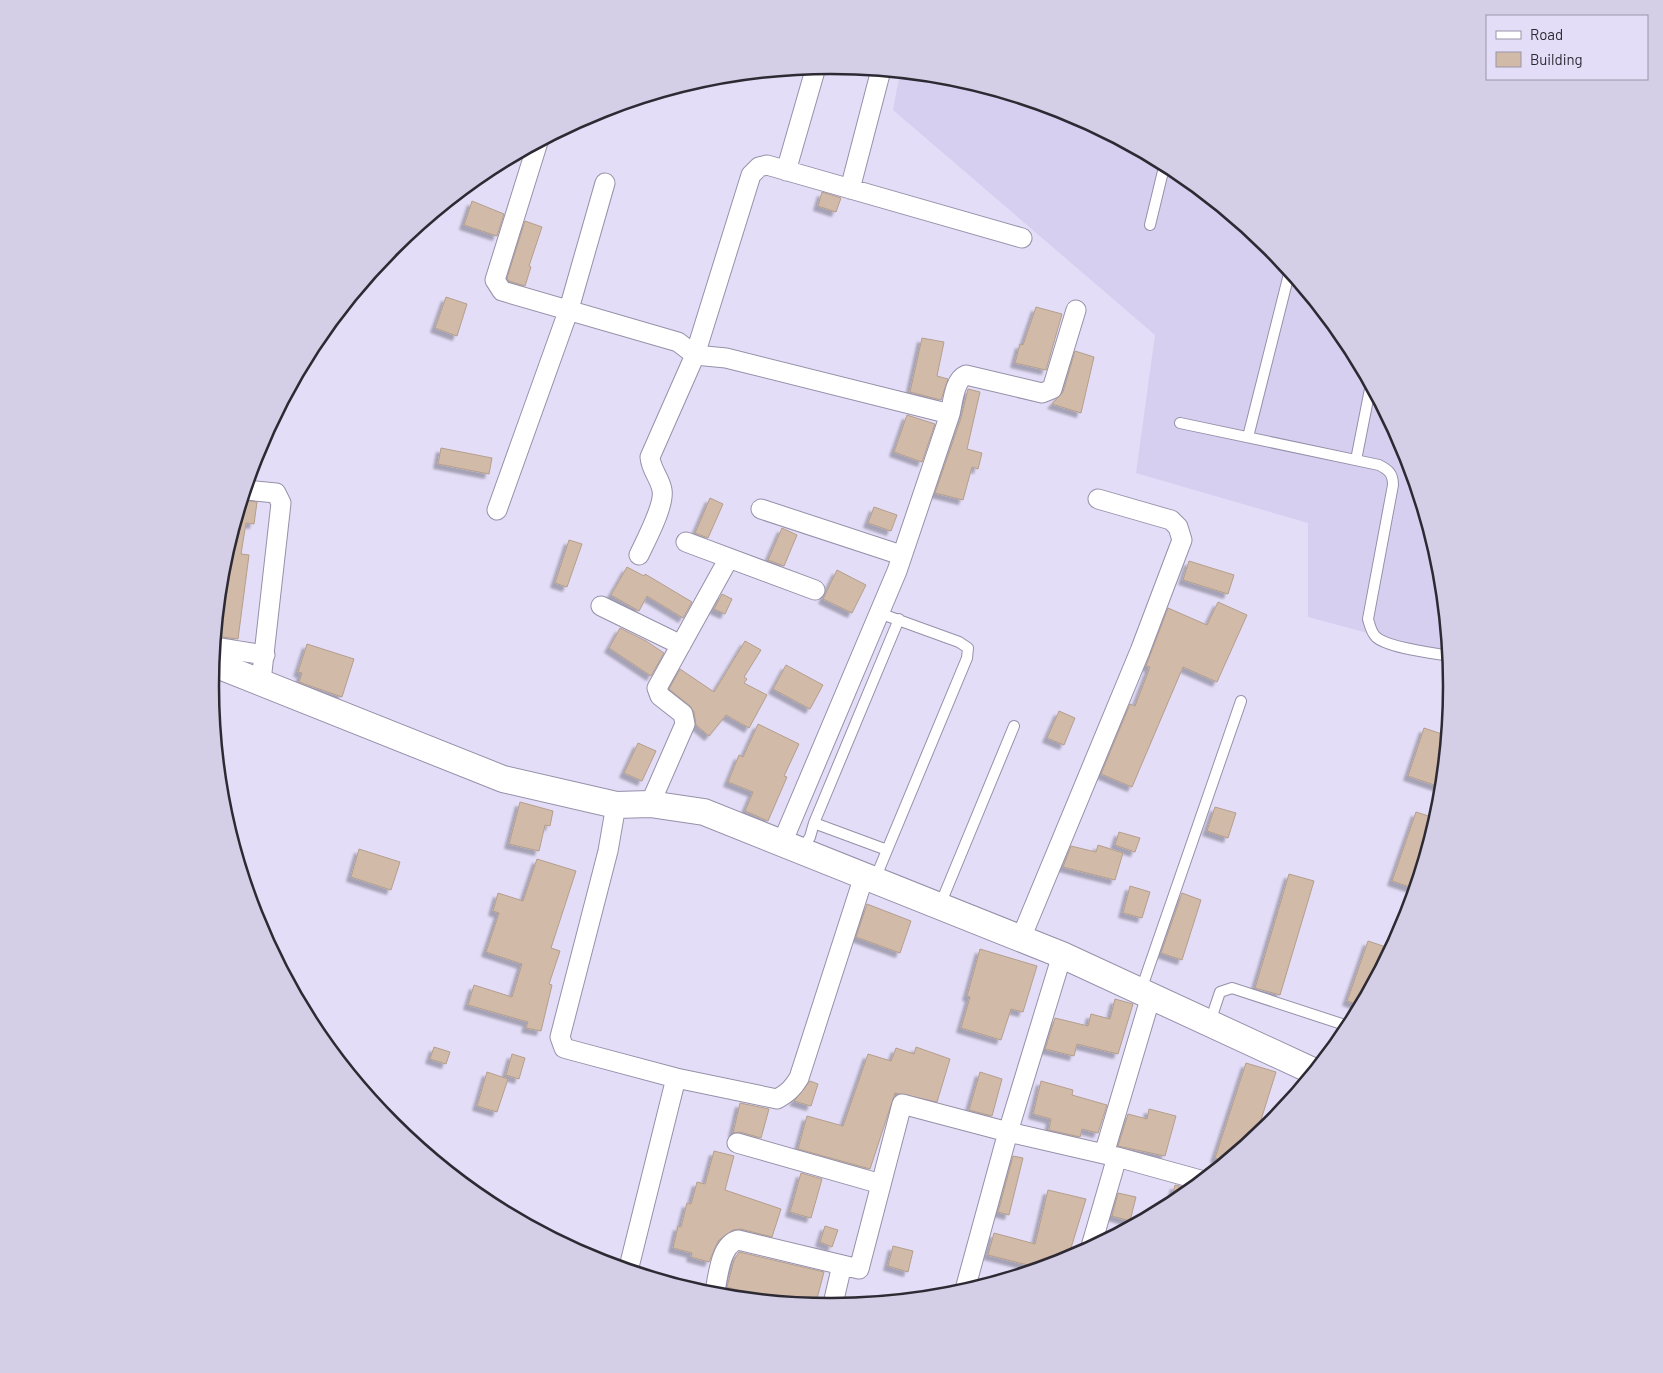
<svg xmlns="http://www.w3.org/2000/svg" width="1663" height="1373" font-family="Barlow,sans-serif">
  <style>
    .built { fill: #d6cff0 }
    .building { fill: #d1baa8; stroke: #b49e8c; filter: url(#shadow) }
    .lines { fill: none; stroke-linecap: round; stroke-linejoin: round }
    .lane-casing { stroke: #9690a9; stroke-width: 12 }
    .street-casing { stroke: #9690a9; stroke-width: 21 }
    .secondary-casing { stroke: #9690a9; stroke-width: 28 }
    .lane { stroke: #fff; stroke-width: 10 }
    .street { stroke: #fff; stroke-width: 19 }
    .secondary { stroke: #fff; stroke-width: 26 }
    .rim { fill: none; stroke: #2d2a34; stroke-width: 2.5 }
  </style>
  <defs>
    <filter id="shadow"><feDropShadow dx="-4.5" dy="4.5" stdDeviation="1" flood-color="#0004"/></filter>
  </defs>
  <rect width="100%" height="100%" fill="#e3ddf7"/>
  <path class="built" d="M900,72L953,77L1070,112L1177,170L1271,247L1348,341L1406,449L1441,566L1450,655L1308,617V523L1136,473L1155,335L893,110Z"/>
  <path class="building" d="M822,192L841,198L836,212L818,206Z
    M472,201L504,214L497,236L464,225Z
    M525,221L542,227L529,266L531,267L525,286L509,281L507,278Z
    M446,297L467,304L457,336L435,328Z
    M1036,307L1062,314L1046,370L1015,363L1020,344L1023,345Z
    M922,338L944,342L937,376L948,379L941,400L910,392Z
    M1075,351L1094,357L1081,413L1052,404L1063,392Z
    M968,389L980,392L967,449L982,453L978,469L972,467L963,500L935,493L961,418Z
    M907,415L935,424L922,462L894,452Z
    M441,448L492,458L489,474L438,464Z
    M710,498L723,504L708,538L695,533Z
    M242,500L257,502L254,524L246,523L241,554L249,555L238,639L215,636L222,565Z
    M874,507L897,515L891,531L868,523Z
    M782,528L797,535L784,566L768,560Z
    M569,540L582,544L567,587L555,583Z
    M1189,561L1234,575L1228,594L1183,580Z
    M627,567L644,576L645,574L692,602L683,618L647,596L639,611L611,595Z
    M837,570L866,585L852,613L823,599Z
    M722,594L732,599L725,614L714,609Z
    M1218,602L1247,615L1217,682L1183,667L1132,787L1101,774L1130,704L1135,706L1150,667L1146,666L1168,608L1207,625Z
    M620,628L646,641L664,653L651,676L609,648Z
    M745,641L761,650L744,677L747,679L744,683L767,695L749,728L726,715L709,736L696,725L694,712L690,706L669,689L680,669L714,692Z
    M307,644L354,659L342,697L299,682L302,673L298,672Z
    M786,665L823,685L810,709L773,689Z
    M1059,711L1075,718L1064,745L1047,738Z
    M758,724L799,744L784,776L787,777L768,821L745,811L753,792L728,782L739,755L743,757Z
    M1424,728L1448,736L1443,788L1408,776Z
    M638,743L656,751L642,781L624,773Z
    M520,802L553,811L550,826L545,825L539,851L509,844Z
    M1215,807L1236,813L1228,838L1207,831Z
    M1416,812L1438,819L1416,889L1392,881Z
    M1119,832L1140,838L1135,852L1115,845Z
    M1098,845L1123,853L1115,880L1063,867L1071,846L1096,852Z
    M359,849L400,862L391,890L351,877Z
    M537,859L576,871L551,948L560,951L549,984L552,985L541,1031L526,1028L528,1022L468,1005L474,985L512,997L522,964L486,952L499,913L493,911L498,893L523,901Z
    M1289,874L1314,881L1280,995L1255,988Z
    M1130,886L1150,892L1142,918L1123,913Z
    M1182,893L1201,900L1182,960L1161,953Z
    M867,904L911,921L900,953L856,937Z
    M1368,941L1392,949L1362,1006L1347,1001Z
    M980,949L1037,966L1023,1012L1011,1009L1001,1040L961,1028L970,997L967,996Z
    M1115,999L1133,1004L1118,1054L1077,1044L1074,1056L1045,1049L1055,1018L1088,1026L1091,1014L1110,1019Z
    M434,1047L450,1052L446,1064L430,1059Z
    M916,1047L950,1059L937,1102L895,1093L870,1169L798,1149L807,1116L843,1126L868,1054L891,1061L896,1048L914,1054Z
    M512,1054L525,1058L519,1079L506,1075Z
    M1246,1063L1276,1072L1255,1139L1227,1162L1215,1158Z
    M487,1072L508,1079L497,1112L477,1106Z
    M980,1072L1002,1079L992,1116L969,1110Z
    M810,1081L818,1084L811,1106L794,1101Z
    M1041,1081L1073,1090L1072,1095L1107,1105L1098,1133L1082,1129L1080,1137L1049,1130L1051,1119L1033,1114Z
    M740,1103L769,1109L761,1138L740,1132L733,1133Z
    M1149,1109L1176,1116L1165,1156L1118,1146L1128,1114L1147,1119Z
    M714,1151L734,1156L725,1190L781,1209L772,1237L741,1229L733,1230L718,1241L709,1262L691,1257L692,1253L673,1248L678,1226L681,1227L687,1203L691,1204L697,1182L705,1184Z
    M1013,1156L1023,1158L1009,1215L998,1212Z
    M801,1173L822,1179L811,1218L790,1212Z
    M1175,1185L1191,1189L1190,1192L1169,1208Z
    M1048,1190L1086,1199L1067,1261L1025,1274L1028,1265L988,1255L994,1233L1035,1244Z
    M1118,1193L1136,1197L1130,1221L1112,1216Z
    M825,1226L838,1230L832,1247L820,1242Z
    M893,1246L913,1251L908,1272L888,1266Z
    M739,1252L824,1272L815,1306L776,1299L775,1302L751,1300L753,1294L727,1287L734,1260Z"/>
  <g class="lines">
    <g class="lane-casing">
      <path id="lane" d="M1150,225L1165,163
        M1180,423L1379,465C1389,470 1393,474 1393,485L1368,619C1370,626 1371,632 1376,637C1388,648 1433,653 1450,656
        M1248,437L1290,270
        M1356,460L1371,384
        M814,823L887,850
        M801,851L810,837L814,823L899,619
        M875,879L967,658L968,648L959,642L879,613
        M940,905L1014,726
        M1141,990L1241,701
        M1210,1022L1220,992L1232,988L1351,1027"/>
    </g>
    <g class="street-casing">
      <path id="street" d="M538,142L495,280L502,291L678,342L695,355L726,358L950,414L897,571L782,843
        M786,171L816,67
        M850,189L881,70
        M950,414C953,402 954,380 966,375L1042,393L1052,389L1076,310
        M245,490L276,493L281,503L261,681
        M761,509L901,555
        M497,510L569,309L605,183
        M686,542L815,590
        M639,555C646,540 665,505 662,490C660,478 651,470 650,457L695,355L751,175L759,167L767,165L1022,238
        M601,606L681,645
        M214,647L265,655
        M650,804L685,724L683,714L660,696L657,688L729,558
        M616,805L608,851L560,1037L564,1048L571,1050L676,1078L777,1099C788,1093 793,1088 799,1078L864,876
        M1021,938L1140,651L1182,540L1178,527L1171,520L1098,499
        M737,1143L881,1184
        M1104,1154L1151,996
        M1117,1157L1204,1181
        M628,1271L676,1078
        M964,1293L1008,1132L1062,955
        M714,1296C718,1280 719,1245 738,1240L859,1269L902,1104L1008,1132L1117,1157L1090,1250
        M832,1308L842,1265"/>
    </g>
    <g class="secondary-casing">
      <path id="secondary" d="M212,663L503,779L616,805L650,804L704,812L1062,955L1315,1072"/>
    </g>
    <use href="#lane" class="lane"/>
    <use href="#street" class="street"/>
    <use href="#secondary" class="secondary"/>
  </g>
  <path d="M0 0H1663V1373H0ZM219 686a612 612 0 1 1 1224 0a612 612 0 1 1-1224 0Z" fill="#d4cfe7" fill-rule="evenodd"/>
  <path class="rim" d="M219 686a612 612 0 1 1 1224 0a612 612 0 1 1-1224 0Z"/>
  <rect x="1486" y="15" width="162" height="65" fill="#e3ddf7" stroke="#9a95a9"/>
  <rect x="1496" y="31" width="25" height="8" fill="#ffffff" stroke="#9a95a9"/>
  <text x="1530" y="40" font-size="15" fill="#2d2a34">Road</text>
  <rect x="1496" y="52" width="25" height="15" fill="#d1baa8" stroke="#9a95a9"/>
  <text x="1530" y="65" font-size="15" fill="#2d2a34">Building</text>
</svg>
